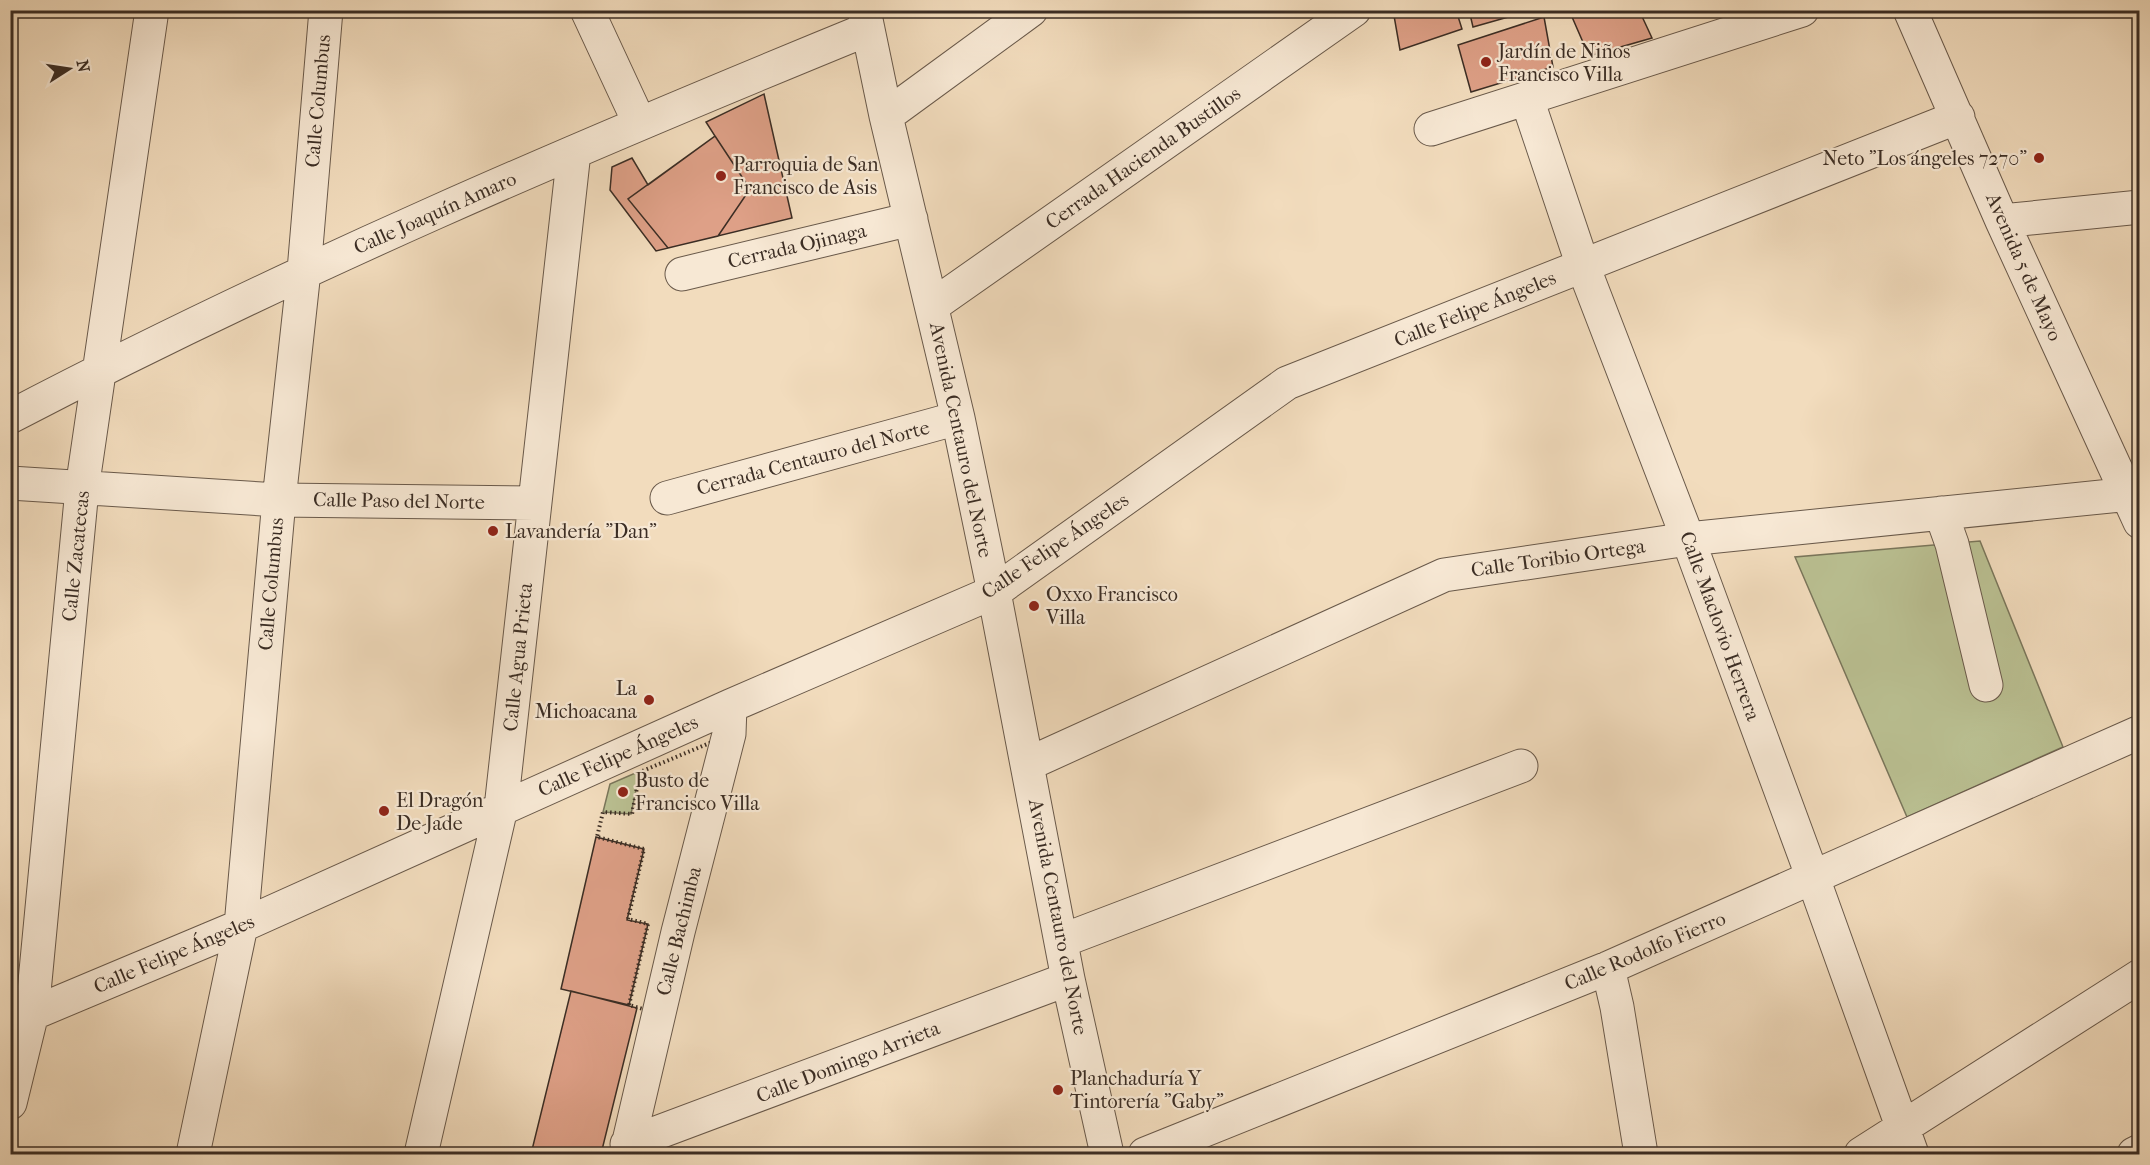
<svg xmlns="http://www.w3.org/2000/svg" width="2150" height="1165" font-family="'IM FELL French Canon',serif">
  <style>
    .green { fill: #bac092; stroke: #7a765b; stroke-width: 1.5 }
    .building { fill: #dea087; stroke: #3b2d24; stroke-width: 1.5 }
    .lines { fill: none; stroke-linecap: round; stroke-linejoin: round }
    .minor-casing { stroke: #69594a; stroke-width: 35 }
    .path { stroke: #3b2d24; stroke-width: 4; stroke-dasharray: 1.5 3; stroke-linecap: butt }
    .minor { stroke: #f7e8d4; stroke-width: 33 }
    .poi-dot { fill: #8f2418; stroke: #f7e8d4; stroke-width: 2 }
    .labels { text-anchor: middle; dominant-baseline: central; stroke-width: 4.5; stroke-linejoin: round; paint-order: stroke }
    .poi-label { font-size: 20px; fill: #3b2d24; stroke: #f7e8d4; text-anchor: start }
    .street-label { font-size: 20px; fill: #3b2d24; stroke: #f7e8d4 }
  </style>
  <rect width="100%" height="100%" fill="#f2dcbd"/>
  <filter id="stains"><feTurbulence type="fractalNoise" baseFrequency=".00333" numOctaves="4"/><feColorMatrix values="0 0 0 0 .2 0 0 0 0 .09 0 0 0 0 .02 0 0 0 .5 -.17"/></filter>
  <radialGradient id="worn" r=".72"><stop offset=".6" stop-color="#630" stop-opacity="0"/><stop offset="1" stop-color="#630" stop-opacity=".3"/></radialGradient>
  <path class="green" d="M1980,541L2063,747L1907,817L1795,557Z
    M640,771L631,814L603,812L610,784Z"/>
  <path class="building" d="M1393,10H1456L1462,29L1400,50Z
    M1469,10H1533L1473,27Z
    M1569,10H1639L1652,38L1589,56Z
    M1544,17L1553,67L1471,92L1458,45Z
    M764,94L792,218L656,251L610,190L612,167L632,158L648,185L715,136L706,122Z
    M715,136L750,189L718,236L668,248L628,199Z
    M596,837L644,849L627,920L648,924L629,1005L561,989Z
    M571,991L637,1008L601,1154H531Z"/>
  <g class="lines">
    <g class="minor-casing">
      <path id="minor" d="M587,10L639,122
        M864,10L886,116L958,418L994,592L1068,979L1107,1154
        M1910,10L2002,221L2140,522
        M1527,99L1583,266L1688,539L1813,878L1912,1154
        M886,116L1031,10
        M1431,129L1802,10
        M2002,221L2140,207
        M682,274L911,219
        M932,306L1354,10
        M10,417C289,271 577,148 868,29
        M10,483L279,500L535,503
        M667,498L958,418
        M1941,513L1952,544L1986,685
        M1028,764L1444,575L1688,539L2140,493
        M1061,941L1521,766
        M1608,968L1617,1007L1641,1154
        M10,1023L241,926L730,706L994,592L1287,383L1958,117
        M10,1103L32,1013L82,489L152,10
        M627,1144L1068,979
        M193,1154L241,926L279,500L304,271L326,10
        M421,1154L501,808L574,152
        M626,1154L678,932L729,734L730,706
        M1145,1154L1608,968L2140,732
        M1861,1154L2140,976
        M2134,1154L2140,1151"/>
    </g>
    <path class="path" d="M717,740L677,916L650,1011L629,1005L648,924L628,919L644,849L597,837L603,812L632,814L640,772Z"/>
    <use href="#minor" class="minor"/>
  </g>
  <g class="poi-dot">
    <circle cx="1486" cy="62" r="6"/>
    <circle cx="2039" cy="158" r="6"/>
    <circle cx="721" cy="176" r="6"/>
    <circle cx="493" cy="531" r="6"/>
    <circle cx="1034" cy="606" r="6"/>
    <circle cx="649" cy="700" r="6"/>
    <circle cx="623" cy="792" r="6"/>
    <circle cx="384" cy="811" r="6"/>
    <circle cx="1058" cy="1090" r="6"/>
  </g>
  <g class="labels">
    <g class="poi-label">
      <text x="1498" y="51">Jardín de Niños<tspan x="1498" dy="23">Francisco Villa</tspan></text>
      <text x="2027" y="158" text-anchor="end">Neto "Los ángeles 7270"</text>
      <text x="733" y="164">Parroquia de San<tspan x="733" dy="23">Francisco de Asis</tspan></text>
      <text x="505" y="531">Lavandería "Dan"</text>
      <text x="1046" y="594">Oxxo Francisco<tspan x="1046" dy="23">Villa</tspan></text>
      <text x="637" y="688" text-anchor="end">La<tspan x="637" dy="23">Michoacana</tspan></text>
      <text x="635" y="780">Busto de<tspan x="635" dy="23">Francisco Villa</tspan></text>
      <text x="396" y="800">El Dragón<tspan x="396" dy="23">De Jade</tspan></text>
      <text x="1070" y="1078">Planchaduría Y<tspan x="1070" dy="23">Tintorería "Gaby"</tspan></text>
    </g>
    <g class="street-label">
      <text transform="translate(318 101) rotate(-85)">Calle Columbus</text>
      <text transform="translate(1143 158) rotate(-35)">Cerrada Hacienda Bustillos</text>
      <text transform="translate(435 213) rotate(-24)">Calle Joaquín Amaro</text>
      <text transform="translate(797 246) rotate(-13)">Cerrada Ojinaga</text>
      <text transform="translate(2024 267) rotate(66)">Avenida 5 de Mayo</text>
      <text transform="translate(1475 309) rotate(-22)">Calle Felipe Ángeles</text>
      <text transform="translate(961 440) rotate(78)">Avenida Centauro del Norte</text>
      <text transform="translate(813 458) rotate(-15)">Cerrada Centauro del Norte</text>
      <text transform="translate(399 501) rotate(1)">Calle Paso del Norte</text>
      <text transform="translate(1055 546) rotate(-34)">Calle Felipe Ángeles</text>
      <text transform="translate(76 556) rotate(-84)">Calle Zacatecas</text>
      <text transform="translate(1558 558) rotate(-8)">Calle Toribio Ortega</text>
      <text transform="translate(271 584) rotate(-85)">Calle Columbus</text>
      <text transform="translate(1720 626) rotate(70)">Calle Maclovio Herrera</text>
      <text transform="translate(518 657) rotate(-84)">Calle Agua Prieta</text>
      <text transform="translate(618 756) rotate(-24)">Calle Felipe Ángeles</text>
      <text transform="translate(1058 917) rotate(79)">Avenida Centauro del Norte</text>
      <text transform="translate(679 931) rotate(-76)">Calle Bachimba</text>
      <text transform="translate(1645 951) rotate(-23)">Calle Rodolfo Fierro</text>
      <text transform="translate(174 954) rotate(-23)">Calle Felipe Ángeles</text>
      <text transform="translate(848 1062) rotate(-21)">Calle Domingo Arrieta</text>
    </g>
  </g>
  <rect width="2150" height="1165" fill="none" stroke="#f2dcbd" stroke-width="36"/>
  <rect x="12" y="12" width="2126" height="1141" fill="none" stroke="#3b2d24" stroke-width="3"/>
  <rect x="18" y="18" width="2114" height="1129" fill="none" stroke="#3b2d24" stroke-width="1.5"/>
  <g transform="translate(69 69) rotate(78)" stroke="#f7e8d4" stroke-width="4.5" paint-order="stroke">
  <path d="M0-4.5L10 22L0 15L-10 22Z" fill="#3b2d24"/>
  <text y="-9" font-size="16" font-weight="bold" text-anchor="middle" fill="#3b2d24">N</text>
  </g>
  <rect width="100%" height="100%" filter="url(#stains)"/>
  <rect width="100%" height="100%" fill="url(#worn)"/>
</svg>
